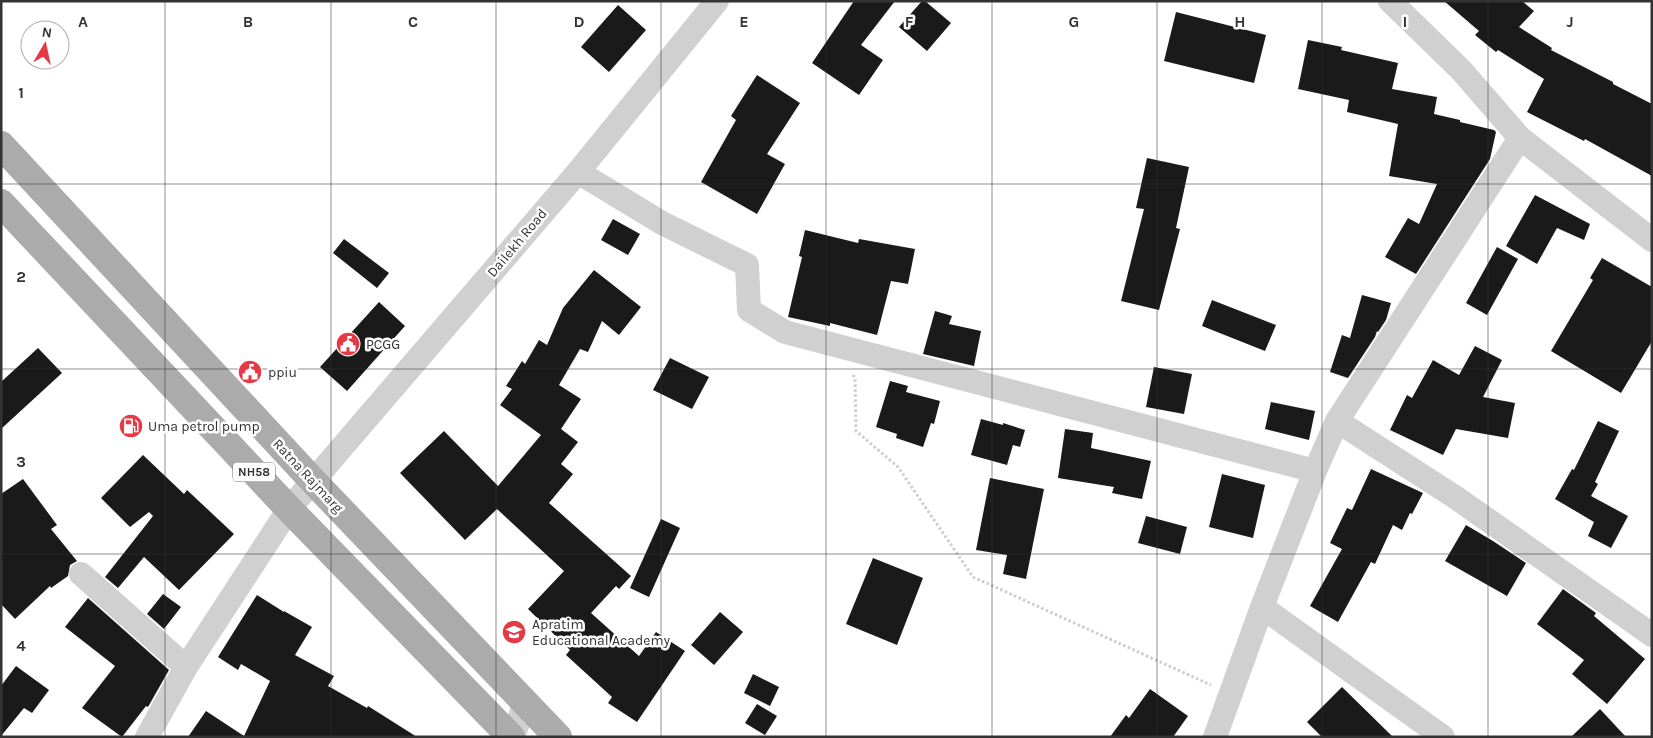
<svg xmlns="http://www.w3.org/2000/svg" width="1653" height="738" font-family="Karla,sans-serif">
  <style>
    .building { fill: #1a1a1a }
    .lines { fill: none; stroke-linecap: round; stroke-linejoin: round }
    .path { stroke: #cdcdcd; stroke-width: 3; stroke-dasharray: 2.5 2.5; stroke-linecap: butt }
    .minor { stroke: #d0d0d0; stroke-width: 24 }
    .primary { stroke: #ababab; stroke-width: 28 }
    .grid { fill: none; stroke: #333; stroke-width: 1; stroke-opacity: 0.55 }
    .labels { text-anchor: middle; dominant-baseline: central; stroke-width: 5; stroke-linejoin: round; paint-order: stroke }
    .shield { fill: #fff; stroke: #707070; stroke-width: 1 }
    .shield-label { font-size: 12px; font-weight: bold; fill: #333 }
    .street-label { font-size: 14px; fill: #333; stroke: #fff }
    .poi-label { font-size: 14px; fill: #333; stroke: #fff; text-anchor: start }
    .grid-label { font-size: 16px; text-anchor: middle; font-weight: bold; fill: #333; stroke: #fff; stroke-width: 5; stroke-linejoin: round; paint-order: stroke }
  </style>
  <rect width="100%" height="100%" fill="#fff"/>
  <path class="building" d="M854,1H895L861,45L883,60L859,95L812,63Z
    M922,1H925L951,23L927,51L899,27Z
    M1444,1H1522L1534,11L1519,27L1552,48L1551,50L1613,82V84L1652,104V176L1585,139L1584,141L1527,112L1544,79L1498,50L1496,52L1475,35L1479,31Z
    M618,5L646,30L609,72L581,47Z
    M1176,12L1266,35L1254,83L1164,61Z
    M1308,40L1342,47L1341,50L1398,63L1392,89L1437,97L1434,114L1460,120V122L1494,130L1496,132L1490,159L1416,274L1385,257L1408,218L1419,224L1437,184L1389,176L1398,124L1347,112L1349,100L1298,89Z
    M757,75L800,103L767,154L785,164L757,214L701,182L736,120L731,116Z
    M1147,158L1189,167L1176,228L1180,229L1159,310L1121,301L1144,209L1136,208Z
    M1535,195L1590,224L1584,240L1557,228L1537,264L1506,246Z
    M613,219L640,234L628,255L601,240Z
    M805,230L858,243L859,239L915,249L908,284L891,281L877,335L830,323V326L788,317L802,257L799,256Z
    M344,239L389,273L377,288L333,253Z
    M1497,247L1518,259L1487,315L1466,303Z
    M1602,258L1652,287V341L1621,393L1551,351L1593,280L1590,278Z
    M594,270L641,307L619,335L602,321L588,352L580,349L559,385L581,399L561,429L578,442L561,464L573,474L549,503L631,576L619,589L616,586L591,613L639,656L656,632L685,651L637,722L608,703L612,697L566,655L570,650L528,609L564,571L497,509L465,540L400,473L444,431L498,486L541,435L500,405L512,389L506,386L522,361L525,364L539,340L547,345L563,308Z
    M1362,295L1391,303L1386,320L1378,332L1377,331L1375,337L1348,378L1330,372L1342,335L1350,338Z
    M1212,300L1276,325L1265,351L1202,326Z
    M379,302L405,326L347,391L320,367Z
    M935,311L952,316L949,324L981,331L974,366L923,354Z
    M1475,346L1502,360L1483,397L1515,403L1508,438L1456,429L1443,455L1390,430L1407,395L1412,398L1433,360L1459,375Z
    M38,348L62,373L1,429V382Z
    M670,358L709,377L692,409L653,390Z
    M1154,367L1192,374L1184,414L1146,407Z
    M890,381L908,386L906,392L940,401L934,424L931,423L923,447L896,438L897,434L876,427Z
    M1271,402L1315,411L1309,440L1265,429Z
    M981,419L1003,425V423L1025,430L1020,447L1013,445L1007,465L971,455Z
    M1598,421L1619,431L1595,482L1598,484L1591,496L1628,516L1611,548L1588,536L1594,522L1555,499L1572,469L1574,470Z
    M1065,429L1093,433L1091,448L1151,461L1142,499L1112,493L1114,487L1058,478Z
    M143,455L184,494L187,490L234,534L179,590L144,557L118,588L105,577L153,516L149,512L130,527L101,498Z
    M1371,469L1423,493L1412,514L1410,513L1402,530L1393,525L1375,564L1371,562L1338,622L1310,606L1342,549L1330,543L1347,508L1352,510Z
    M1222,474L1265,485L1253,538L1209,527Z
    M990,478L1044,489L1026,579L1003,574L1007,555L976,550Z
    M23,479L57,525L51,529L77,561L70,565L68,576L51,588L50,586L15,619L1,604V494Z
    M1146,516L1187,527L1180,554L1138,543Z
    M661,519L680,528L649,597L630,588Z
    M1466,525L1493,541L1526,563L1507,596L1445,561Z
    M873,558L923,578L897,645L846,624Z
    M1563,589L1596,613L1594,616L1645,659L1607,704L1572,674L1584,660L1537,624Z
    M163,594L181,607L164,629L147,614Z
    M257,595L284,612V611L312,627L295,655L334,676L328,686L367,708L368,706L417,737H188L206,711L244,736L270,681L241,664L238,670L218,657Z
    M88,598L169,670L148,707L146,706L122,737L82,708L115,666L65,627Z
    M720,612L743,632L714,665L691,645Z
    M16,666L49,690L32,713L24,708L1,736V686Z
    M753,674L779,687L770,706L744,693Z
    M1342,687L1393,737H1322L1307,722Z
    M1150,689L1188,716L1173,737H1110L1126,715L1129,718Z
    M757,704L777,716L765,735L745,723Z
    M1600,709L1626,737H1571Z"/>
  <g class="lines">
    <path class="path" d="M853,375L855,378L856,431L898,467L973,577L1211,685"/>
    <path class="minor" d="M1390,1L1461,70L1520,138L1652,240
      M578,172L662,223L747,265L749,310L785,332L1315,471
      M1337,421L1455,497L1652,635
      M81,574L186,667
      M1262,607L1443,737
      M147,737L186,667L289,509L578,172L717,1
      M513,737L525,703
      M1215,737L1262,607L1315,471L1337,421L1520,138"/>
    <path class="primary" d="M1,145L314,482L558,737
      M1,203L289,509L511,737"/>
  </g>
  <path class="grid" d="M165,1V737M331,1V737M496,1V737M661,1V737M826,1V737M992,1V737M1157,1V737M1322,1V737M1488,1V737M1,184H1652M1,369H1652M1,554H1652"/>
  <defs>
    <g id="civic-disc" transform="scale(1.25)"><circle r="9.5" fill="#e63946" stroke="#fff"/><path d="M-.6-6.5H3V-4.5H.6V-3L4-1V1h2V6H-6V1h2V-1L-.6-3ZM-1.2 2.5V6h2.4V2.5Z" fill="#fff"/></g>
    <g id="fuel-disc" transform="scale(1.25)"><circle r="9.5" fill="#e63946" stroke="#fff"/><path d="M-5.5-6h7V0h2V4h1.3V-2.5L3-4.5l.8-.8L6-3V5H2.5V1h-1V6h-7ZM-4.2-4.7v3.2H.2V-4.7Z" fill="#fff"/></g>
    <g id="school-disc" transform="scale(1.25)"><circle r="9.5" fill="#e63946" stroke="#fff"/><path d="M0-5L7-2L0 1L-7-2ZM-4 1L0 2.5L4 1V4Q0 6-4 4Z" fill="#fff"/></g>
  </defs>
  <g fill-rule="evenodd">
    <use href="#civic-disc" x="348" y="344"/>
    <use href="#civic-disc" x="250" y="372"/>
    <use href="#fuel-disc" x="131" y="426"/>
    <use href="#school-disc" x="514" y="632"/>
  </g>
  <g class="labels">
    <rect class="shield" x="233" y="462.5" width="42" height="19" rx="4"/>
    <g class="shield-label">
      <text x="254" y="472">NH58</text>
    </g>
    <g class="street-label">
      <text transform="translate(517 243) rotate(-50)">Dailekh Road</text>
      <text transform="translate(308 476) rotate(47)">Ratna Rajmarg</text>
    </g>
    <g class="poi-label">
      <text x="366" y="344">PCGG</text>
      <text x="268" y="372">ppiu</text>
      <text x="148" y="426">Uma petrol pump</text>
      <text x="532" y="624">Apratim<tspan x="532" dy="16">Educational Academy</tspan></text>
    </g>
  </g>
  <g class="grid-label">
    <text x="83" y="27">A</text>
    <text x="248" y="27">B</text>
    <text x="413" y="27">C</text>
    <text x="579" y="27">D</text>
    <text x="744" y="27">E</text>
    <text x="909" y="27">F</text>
    <text x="1074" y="27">G</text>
    <text x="1240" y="27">H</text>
    <text x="1405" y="27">I</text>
    <text x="1570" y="27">J</text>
    <text x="21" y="98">1</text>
    <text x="21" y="282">2</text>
    <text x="21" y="467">3</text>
    <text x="21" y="651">4</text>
  </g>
  <rect width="1653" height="738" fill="none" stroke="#333333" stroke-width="5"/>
  <g transform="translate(45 45) rotate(9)"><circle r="24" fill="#ffffff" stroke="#adadad"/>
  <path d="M0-4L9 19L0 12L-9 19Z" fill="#e63946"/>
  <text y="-8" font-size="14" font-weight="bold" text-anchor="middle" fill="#333333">N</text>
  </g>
</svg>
